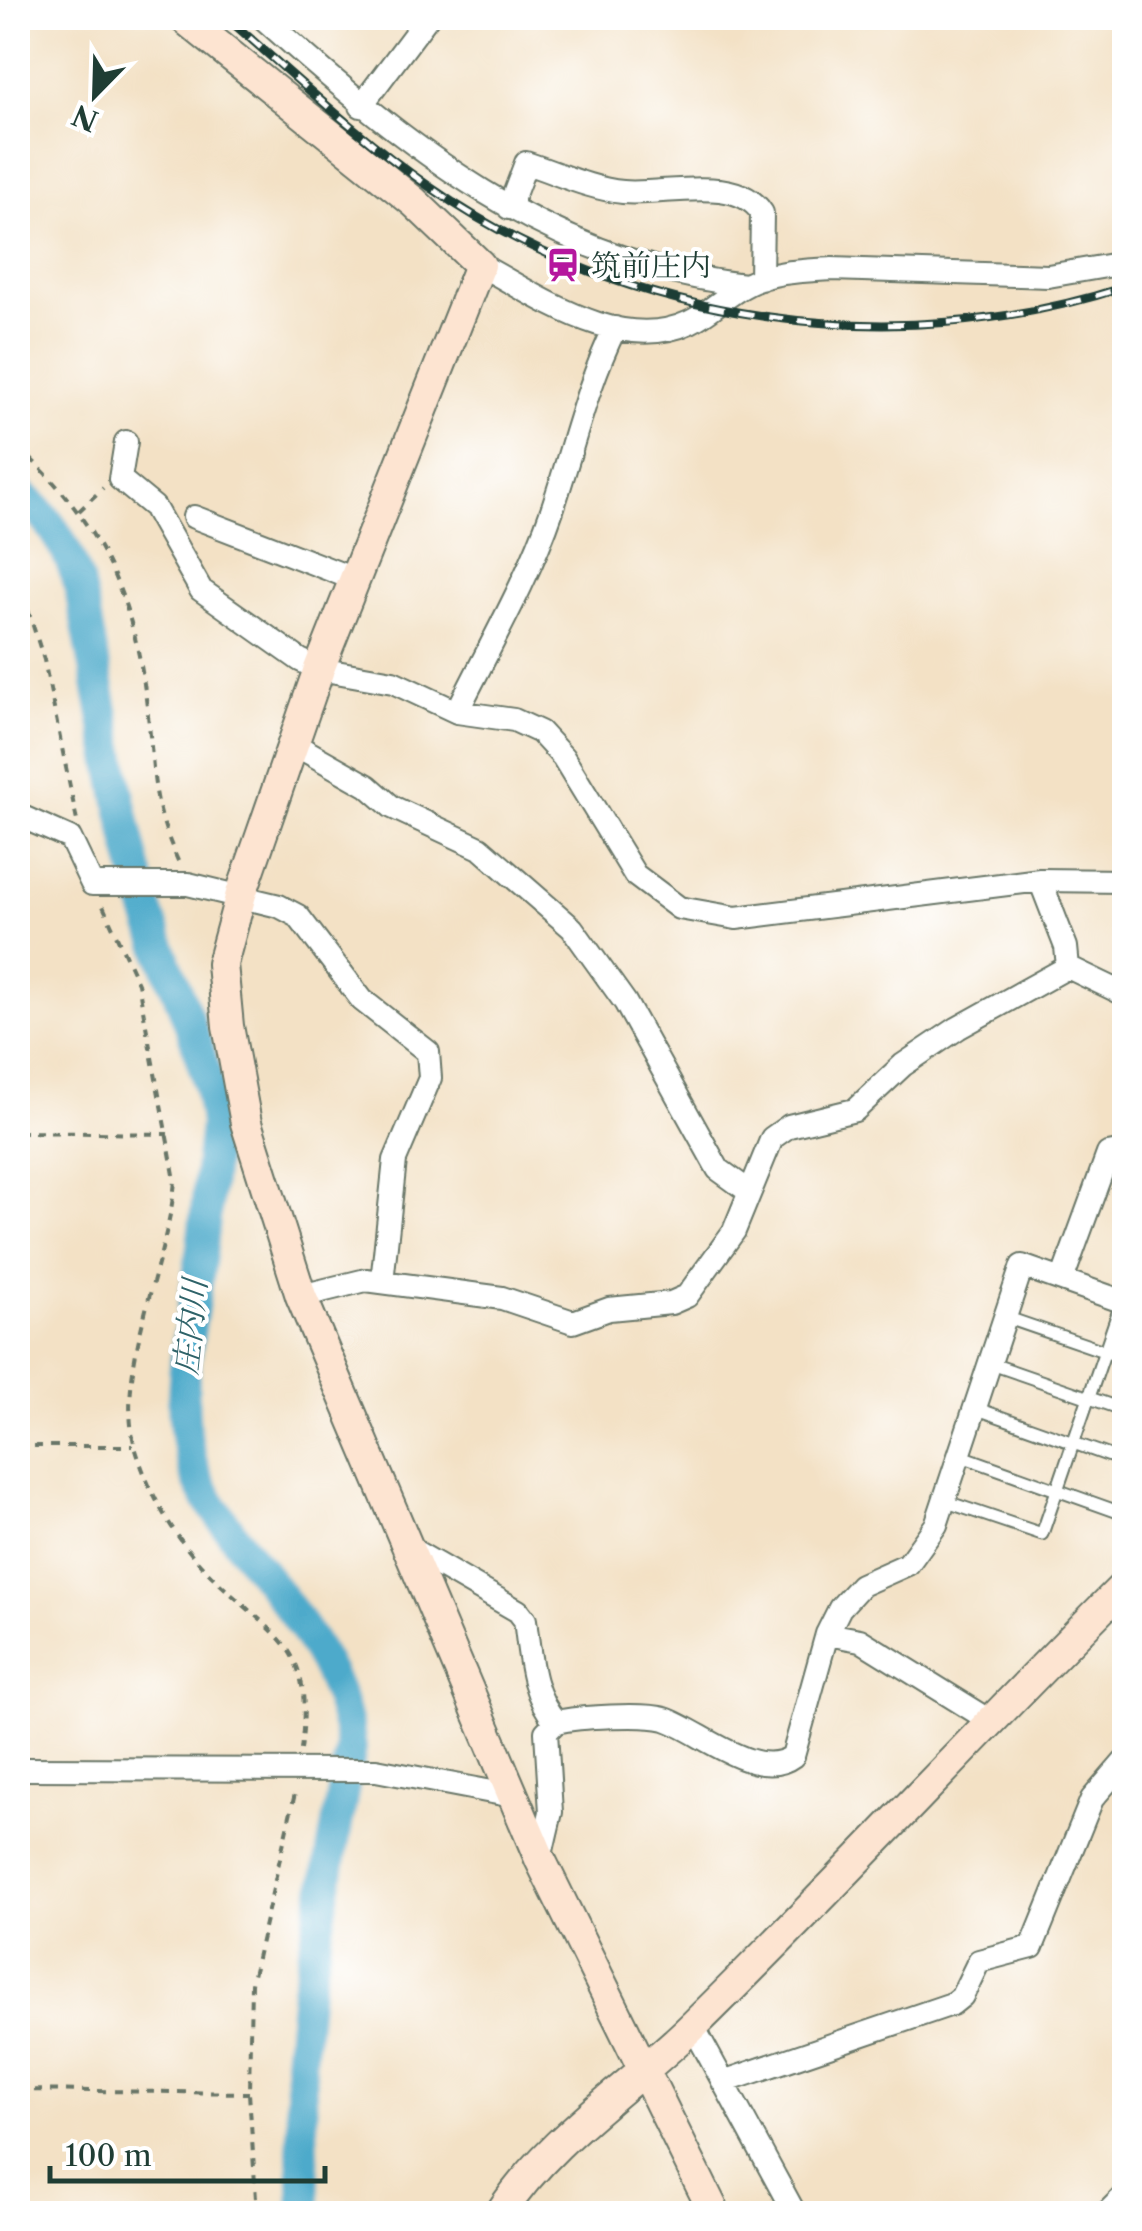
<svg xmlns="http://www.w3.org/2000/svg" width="1142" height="2231" font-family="'Libre Caslon Text','Noto Serif JP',serif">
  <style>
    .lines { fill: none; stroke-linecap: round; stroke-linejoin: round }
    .river { stroke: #4daacb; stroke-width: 32 }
    .lane-casing { stroke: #697667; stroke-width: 15 }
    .street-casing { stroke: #697667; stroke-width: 26 }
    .secondary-casing { stroke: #697667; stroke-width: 34 }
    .path { stroke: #697667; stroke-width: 4; stroke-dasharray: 8 8; stroke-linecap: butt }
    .lane { stroke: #fff; stroke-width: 11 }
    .street { stroke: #fff; stroke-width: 22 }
    .secondary { stroke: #fde4d1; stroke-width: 30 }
    .rail-casing { stroke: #1f3d34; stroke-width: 9 }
    .rail { stroke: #fff; stroke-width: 5; stroke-dasharray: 15; stroke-linecap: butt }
    .labels { text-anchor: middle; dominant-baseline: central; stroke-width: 8; stroke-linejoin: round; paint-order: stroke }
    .poi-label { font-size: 30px; fill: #1f3d34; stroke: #fff; text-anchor: start }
    .water-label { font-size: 32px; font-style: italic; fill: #2f6369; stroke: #fff }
  </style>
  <rect width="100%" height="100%" fill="#fff"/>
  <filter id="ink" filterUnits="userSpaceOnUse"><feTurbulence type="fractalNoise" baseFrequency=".01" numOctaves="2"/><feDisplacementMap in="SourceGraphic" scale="20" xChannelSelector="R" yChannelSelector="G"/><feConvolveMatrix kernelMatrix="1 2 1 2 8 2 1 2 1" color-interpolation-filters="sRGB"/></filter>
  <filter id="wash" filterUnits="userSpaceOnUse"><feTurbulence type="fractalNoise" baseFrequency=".0048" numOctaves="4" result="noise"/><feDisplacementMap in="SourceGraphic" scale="40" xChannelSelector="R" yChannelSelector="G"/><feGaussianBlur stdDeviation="2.25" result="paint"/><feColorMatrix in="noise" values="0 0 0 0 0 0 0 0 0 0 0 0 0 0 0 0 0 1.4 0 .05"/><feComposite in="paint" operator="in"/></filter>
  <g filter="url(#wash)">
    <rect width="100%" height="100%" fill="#f3e1c5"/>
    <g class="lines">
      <path class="river" d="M18,492C50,518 65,542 78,581C101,688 115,796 145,901C166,976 208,1047 215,1125C209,1173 206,1221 199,1269C189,1339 170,1411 198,1480C208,1503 226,1524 240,1544C289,1608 341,1666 351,1748L307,1989L300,2061L305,2214"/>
    </g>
  </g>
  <g filter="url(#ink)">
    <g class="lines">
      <g class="lane-casing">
        <path id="lane" d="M1005,1317L1124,1358
          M989,1363L1124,1410
          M975,1408L1124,1461
          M959,1455L1124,1514
          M944,1501L1042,1534L1122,1301"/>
      </g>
      <g class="street-casing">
        <path id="street" d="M263,18C406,146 547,263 745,285
          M361,106L427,18
          M509,208L526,163C557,173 591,189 623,192C664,196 736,173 762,213L761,279
          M480,265C540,297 620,355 690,322C711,312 727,294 748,284C773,271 804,271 832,269L1048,276L1124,263
          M126,442L120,479L154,507L201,590L300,660L319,669L393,682L457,712L514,720L540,732L563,757L635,875L679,908L736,918L1040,880L1124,881
          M194,517L354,579
          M457,712C490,645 528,580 552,510C573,448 586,387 615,328
          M292,743L368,786L392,807L480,848L572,928L625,1002L718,1169L747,1190
          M18,815L70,838L92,884H188L279,906L298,916L362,1000L428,1052L430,1078L395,1160L382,1282
          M1040,880L1066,947L1068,967
          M1068,967L1124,994
          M1062,1280L1108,1154L1124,1151
          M301,1296L366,1280L502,1298L573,1322L609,1309L671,1303L687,1296L734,1231L772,1138L789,1126L855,1110L903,1065L958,1028L1068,967
          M409,1548L518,1611L525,1620C530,1656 531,1694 556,1722
          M827,1634L860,1640L989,1720
          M18,1769L376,1770L513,1796
          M540,1859L551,1812L546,1732L556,1722C578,1717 644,1713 665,1719C699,1730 757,1783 793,1756L827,1634L840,1608L861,1585L908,1564L936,1525L1022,1266L1124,1302
          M693,2026L795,2214
          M723,2082L952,2004L962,1996L979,1961L1032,1947L1092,1799L1124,1762
          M1106,2214L1124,2196"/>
      </g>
      <g class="secondary-casing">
        <path id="secondary" d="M184,18L414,202L480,265L319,669L241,894L222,964L228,1026L246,1123L301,1296L540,1859L715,2214
          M500,2214C550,2137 631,2087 695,2024C841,1881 979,1730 1124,1586"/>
      </g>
      <path class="path" d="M18,82L31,18
        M18,447C99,519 135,599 147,707C155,772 150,800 179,863
        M79,511L103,488
        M18,579L44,660L77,821
        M103,906L138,983L175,1180C169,1260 112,1373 136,1450C152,1502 180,1547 220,1584C286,1645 313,1650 301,1750
        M18,1132L168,1134
        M18,1446H133
        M18,2090L249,2093
        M257,2214L249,2093L251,1984L296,1789"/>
      <use href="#lane" class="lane"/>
      <use href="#street" class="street"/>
      <use href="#secondary" class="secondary"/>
      <g class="rail-casing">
        <path id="rail" d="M227,18C293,75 358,137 430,187C625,324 898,362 1124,287"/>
      </g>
      <use href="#rail" class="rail"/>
    </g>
  </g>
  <defs>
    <g id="station-bare" transform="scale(2.7)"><path d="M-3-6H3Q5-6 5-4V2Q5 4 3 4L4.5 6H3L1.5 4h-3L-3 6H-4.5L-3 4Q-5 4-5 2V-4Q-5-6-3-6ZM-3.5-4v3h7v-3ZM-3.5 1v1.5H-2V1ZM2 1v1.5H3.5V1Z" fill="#b5179e" stroke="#fff" stroke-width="2.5" paint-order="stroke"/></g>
  </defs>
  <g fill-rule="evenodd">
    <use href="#station-bare" x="563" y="265"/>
  </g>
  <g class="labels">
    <g class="poi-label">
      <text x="591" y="265">筑前庄内</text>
    </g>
    <g class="water-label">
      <text transform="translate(190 1327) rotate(-84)">庄内川</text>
    </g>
  </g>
  <rect width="1142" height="2231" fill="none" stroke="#fff" stroke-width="60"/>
  <g transform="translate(95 95) rotate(203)" stroke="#ffffff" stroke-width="8" paint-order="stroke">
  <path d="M0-8L18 38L0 25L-18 38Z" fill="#1f3d34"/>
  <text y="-15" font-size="28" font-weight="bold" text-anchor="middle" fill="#1f3d34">N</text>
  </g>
  <path d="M50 2166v15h275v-15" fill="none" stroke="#1f3d34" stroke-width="5"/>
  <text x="65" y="2166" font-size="30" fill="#1f3d34" stroke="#ffffff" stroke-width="8" paint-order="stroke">100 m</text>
</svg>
